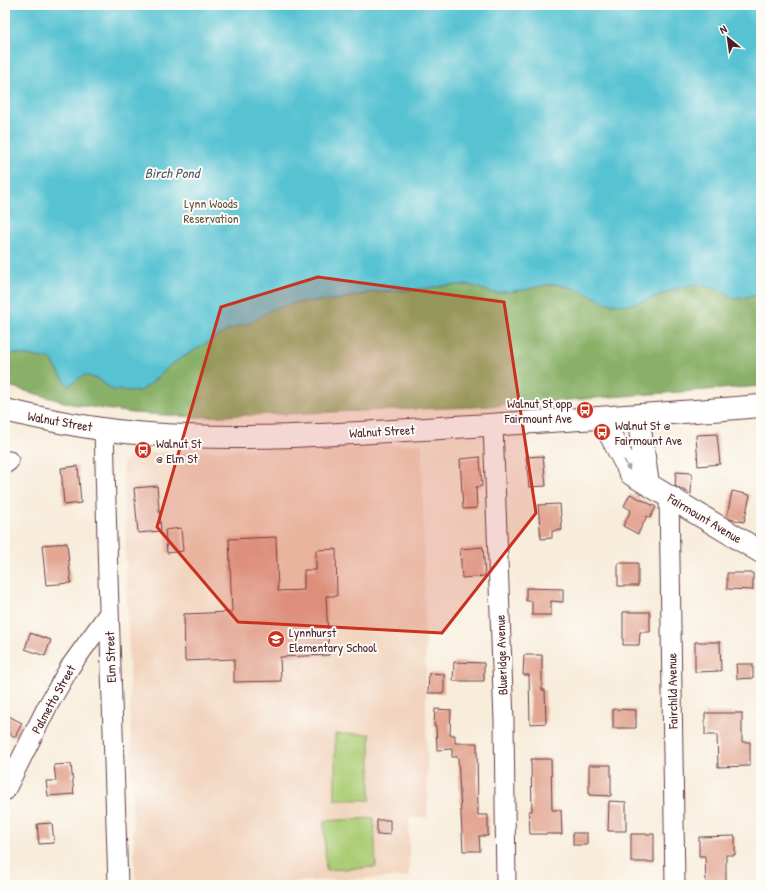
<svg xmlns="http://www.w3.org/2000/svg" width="766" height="890" font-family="'Patrick Hand',sans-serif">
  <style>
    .built { fill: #f2d4be }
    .green { fill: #accd76; stroke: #7b7650 }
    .forest { fill: #89b067; stroke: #6a6849 }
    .water { fill: #57c2d2; stroke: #50707e }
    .building { fill: #e3a794 }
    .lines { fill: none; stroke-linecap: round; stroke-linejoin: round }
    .street-casing { stroke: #643e45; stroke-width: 21 }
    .secondary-casing { stroke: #643e45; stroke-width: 24 }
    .primary-casing { stroke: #643e45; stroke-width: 24 }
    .street { stroke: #fff; stroke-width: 19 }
    .secondary { stroke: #fff; stroke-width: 22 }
    .primary { stroke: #fff; stroke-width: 22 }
    .oneway { fill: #ae9aa0 }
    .marked { fill: #c8321e; fill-opacity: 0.2; stroke: #c8321e; stroke-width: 3; stroke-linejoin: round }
    .labels { text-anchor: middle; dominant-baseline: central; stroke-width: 4; stroke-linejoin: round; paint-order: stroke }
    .park-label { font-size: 13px; fill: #675342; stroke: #fdfcf7 }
    .poi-label { font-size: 13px; fill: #4a1f2b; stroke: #fdfcf7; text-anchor: start }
    .street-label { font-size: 13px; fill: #4a1f2b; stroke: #fdfcf7 }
    .water-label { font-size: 14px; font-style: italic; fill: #4f5865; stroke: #fdfcf7 }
  </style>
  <rect width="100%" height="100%" fill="#fdfcf7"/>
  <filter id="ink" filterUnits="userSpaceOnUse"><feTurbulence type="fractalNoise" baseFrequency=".025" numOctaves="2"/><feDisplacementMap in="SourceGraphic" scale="8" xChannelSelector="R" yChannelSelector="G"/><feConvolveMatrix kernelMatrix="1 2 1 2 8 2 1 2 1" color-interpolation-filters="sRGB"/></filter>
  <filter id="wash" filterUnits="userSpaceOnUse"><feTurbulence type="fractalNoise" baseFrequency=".012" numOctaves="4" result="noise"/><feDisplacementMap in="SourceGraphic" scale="16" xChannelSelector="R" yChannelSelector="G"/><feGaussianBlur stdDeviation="0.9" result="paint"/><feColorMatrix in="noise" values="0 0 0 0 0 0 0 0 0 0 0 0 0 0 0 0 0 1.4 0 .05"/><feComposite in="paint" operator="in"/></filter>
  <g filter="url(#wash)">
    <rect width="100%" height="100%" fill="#f8eddb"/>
    <path class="built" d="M422,444L428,817L409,818V877L214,885H135L123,461L145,453Z"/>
    <path class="green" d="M335,734H370V800H335Z
      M374,818L376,867L326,870L324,821Z"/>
    <path class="forest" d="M555,284L573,288L611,304L647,300L664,293L685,286L700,285L721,290L734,299L758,295L761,302V386L473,407L196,417L133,413L71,404L5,385V352L51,359L68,386L84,375L98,379L113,390L140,391L148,386L170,365L223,333L240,325L248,324L271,310L298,302L337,300L374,292L402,290H413L448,285H470L494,293L525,290L539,286Z"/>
    <path class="water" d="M5,5H761V302L758,295L734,299L721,290L700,285L685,286L664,293L647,300L628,305L611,304L573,288L555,284L539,286L525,290L494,293L470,285H448L413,290H402L374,292L337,300L298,302L271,310L248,324L240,325L223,333L170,365L148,386L140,391L113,390L98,379L84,375L68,386L51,359L5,352Z"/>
    <g id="blocks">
      <path class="building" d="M717,434L720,464L698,466L696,435Z
        M543,456L546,486L529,487L526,457Z
        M480,457L482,486L476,487L477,508L463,509L460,459Z
        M78,466L81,503L64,505L61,468Z
        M676,472L692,473L691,494L675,486Z
        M157,486L161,531L138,533L134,488Z
        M732,491L750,495L744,522L730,519L727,517Z
        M630,494L656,507L650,518L647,516L638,534L623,526L631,510L624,506Z
        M560,504L562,530L552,531V538L541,539L538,505Z
        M181,528L183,551L167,553L165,530Z
        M276,537L278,591L304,590V570H316V550L336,549L337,596H326L329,655L280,657L281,681L234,682V659L185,661L184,614L232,612L229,539Z
        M67,543L71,583L46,585L42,545Z
        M483,547L485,576L462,578L460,549Z
        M618,563H638V586H618Z
        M727,573H753V590L727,589Z
        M526,588L563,589V602L551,601V615H532V601H526Z
        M623,612H650V632H640L639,645H623Z
        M30,633L51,640L45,656L25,649Z
        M695,642H720L721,671L695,672Z
        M524,655H542V690H545L546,723L530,724L529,675H523Z
        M454,662L484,663V681H453Z
        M736,664H753V678L737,679Z
        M429,673L444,674V693H428Z
        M435,709L451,710L450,735H455V743H477L478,815H488V836H479L480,851H463L458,757H452V749L437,750L436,726H434Z
        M613,709L636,710V728H613Z
        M705,713H742V742H750V766L718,767L717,735H705Z
        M5,714L22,723L15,737L5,731Z
        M531,759H551L552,810H561L562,834H530L529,811H532Z
        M71,764L74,794L48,796L46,781H56L54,765Z
        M589,765H611V796L589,795Z
        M609,801L626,802V831H608Z
        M377,820H390V834L377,835Z
        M52,823L54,843L39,844L37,824Z
        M573,833H587V845H573Z
        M631,834H654V862H631Z
        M735,836V855H726V885H706L705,856H699V837Z"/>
    </g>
  </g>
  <g filter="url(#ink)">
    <use href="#blocks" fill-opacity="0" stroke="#643e45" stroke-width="1"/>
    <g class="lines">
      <g class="street-casing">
        <path id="street" d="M493,425L504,721L506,885
          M104,429L108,577L118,885
          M5,464L9,461
          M669,496L675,885
          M5,791L47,707L70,667L109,613"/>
      </g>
      <g class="secondary-casing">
        <path id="secondary" d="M638,416L648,484
          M602,419L631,474L761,552"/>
      </g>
      <g class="primary-casing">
        <path id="primary" d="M5,410C51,421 101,431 148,434C246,441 344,434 441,428C548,421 654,415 761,406"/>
      </g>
      <use href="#street" class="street"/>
      <use href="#secondary" class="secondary"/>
      <use href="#primary" class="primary"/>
    </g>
    <defs><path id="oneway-solid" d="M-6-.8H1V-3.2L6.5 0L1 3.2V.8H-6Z"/></defs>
    <use class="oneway" href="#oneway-solid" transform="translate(627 465) rotate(62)"/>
  </g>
  <path class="marked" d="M318,277L504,302L536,513L442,633L238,622L157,527L221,307Z"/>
  <defs>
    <g id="bus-disc" transform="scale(0.9)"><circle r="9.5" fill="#c8321e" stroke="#fdfcf7"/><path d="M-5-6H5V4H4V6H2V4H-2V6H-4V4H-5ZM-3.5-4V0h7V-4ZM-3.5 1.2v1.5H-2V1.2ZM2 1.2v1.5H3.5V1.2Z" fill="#fff"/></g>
    <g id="school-disc" transform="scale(0.9)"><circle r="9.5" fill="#c8321e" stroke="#fdfcf7"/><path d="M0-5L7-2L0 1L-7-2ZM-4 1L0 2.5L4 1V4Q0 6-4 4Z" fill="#fff"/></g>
  </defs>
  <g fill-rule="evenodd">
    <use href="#bus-disc" x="585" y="410"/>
    <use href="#bus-disc" x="602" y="432"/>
    <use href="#bus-disc" x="143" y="450"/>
    <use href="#school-disc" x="276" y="639"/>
  </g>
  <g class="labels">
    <g class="park-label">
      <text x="211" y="203">Lynn Woods<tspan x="211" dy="15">Reservation</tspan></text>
    </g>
    <g class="poi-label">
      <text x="572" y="403" text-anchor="end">Walnut St opp<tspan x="572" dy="15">Fairmount Ave</tspan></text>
      <text x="615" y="425">Walnut St @<tspan x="615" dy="15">Fairmount Ave</tspan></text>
      <text x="156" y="443">Walnut St<tspan x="156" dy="15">@ Elm St</tspan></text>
      <text x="289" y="632">Lynnhurst<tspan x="289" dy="15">Elementary School</tspan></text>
    </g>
    <g class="street-label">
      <text transform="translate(60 421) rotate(10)">Walnut Street</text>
      <text transform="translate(382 431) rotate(-3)">Walnut Street</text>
      <text transform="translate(705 518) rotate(31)">Fairmount Avenue</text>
      <text transform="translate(501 655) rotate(-92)">Blueridge Avenue</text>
      <text transform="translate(110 657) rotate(-92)">Elm Street</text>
      <text transform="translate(672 691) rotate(-91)">Fairchild Avenue</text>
      <text transform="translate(53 699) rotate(-61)">Palmetto Street</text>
    </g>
    <g class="water-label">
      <text x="172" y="172">Birch Pond</text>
    </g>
  </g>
  <rect width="766" height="890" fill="none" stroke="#fdfcf7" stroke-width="20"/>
  <g transform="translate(728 38) rotate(331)" stroke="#fdfcf7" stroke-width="3" paint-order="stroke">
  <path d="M0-3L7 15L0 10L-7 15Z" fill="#4a1f2b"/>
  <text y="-6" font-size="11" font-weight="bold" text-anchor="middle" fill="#4a1f2b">N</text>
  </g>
</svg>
